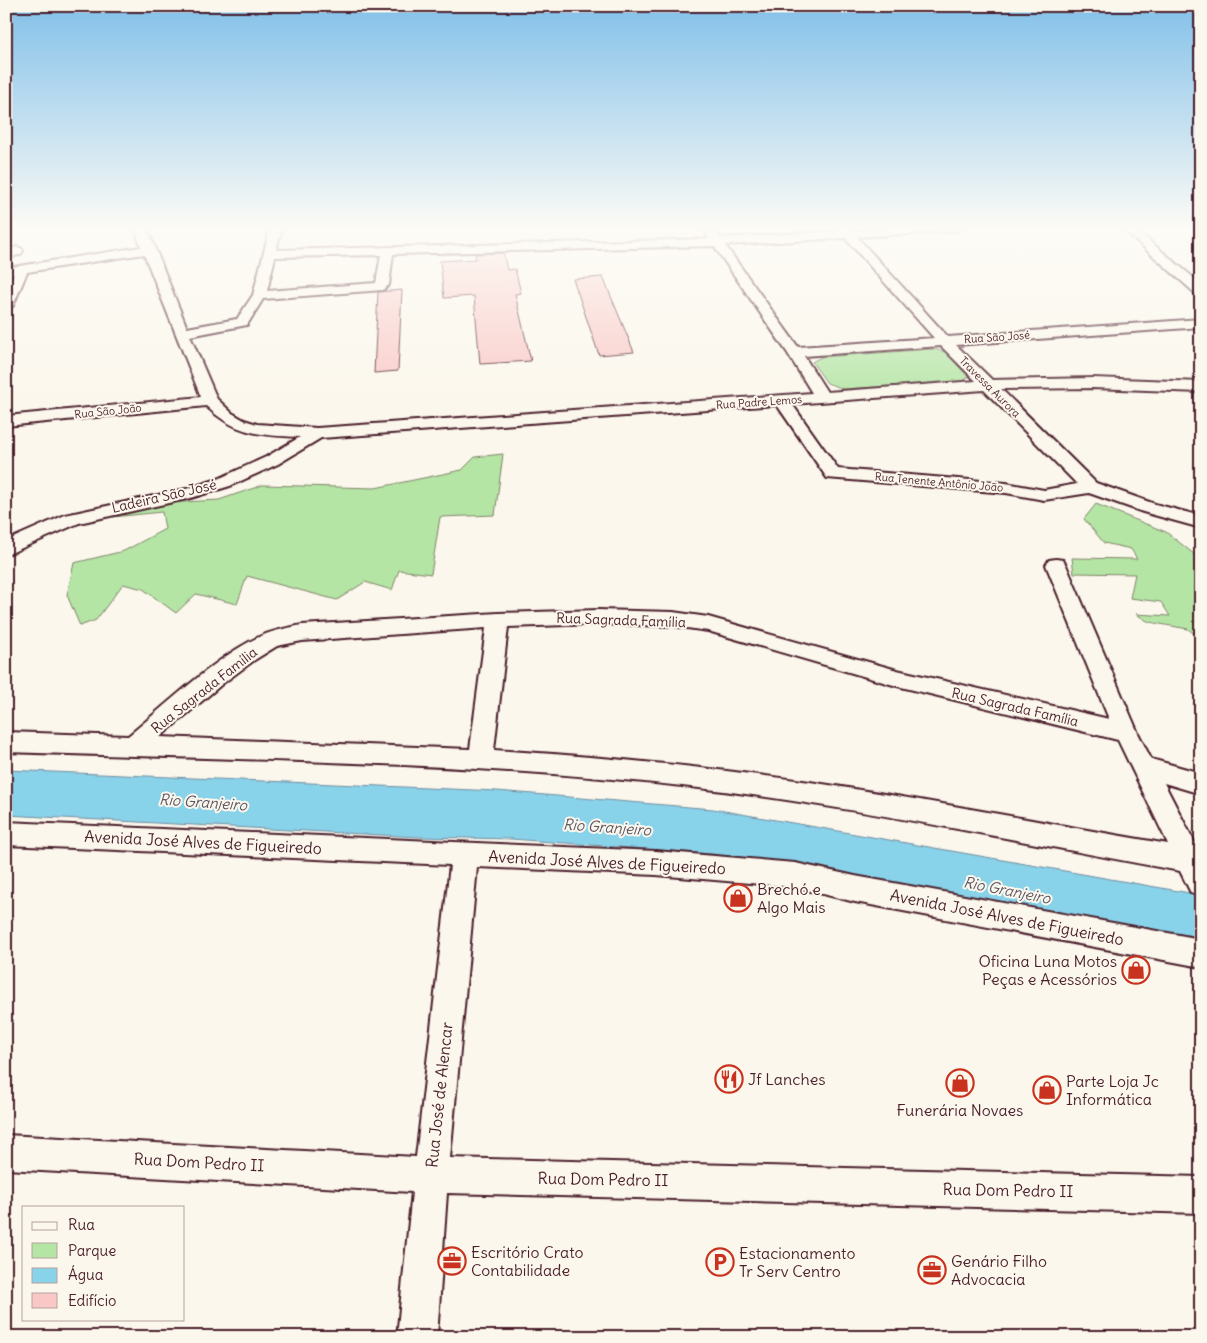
<svg xmlns="http://www.w3.org/2000/svg" width="1207" height="1343" font-family="Delius,sans-serif">
  <style>
    .green { fill: #b4e5a5; stroke: #7f8268 }
    .water { fill: #89d3ea; stroke: #708b9e }
    .building { fill: #f9c8c6; stroke: #4a1f2b }
    .lines { fill: none; stroke-linecap: round; stroke-linejoin: round }
    .minor-casing { stroke: #4a1f2b; stroke-width: 4 }
    .minor { fill: #fbf7ec; fill-rule: evenodd }
    .labels { text-anchor: middle; dominant-baseline: central; stroke-width: 4; stroke-linejoin: round; paint-order: stroke }
    .far-street-label { font-size: 11px; fill: #4a1f2b; stroke: #fbf7ec }
    .street-label { font-size: 14px; fill: #4a1f2b; stroke: #fbf7ec }
    .water-label { font-size: 15px; font-style: italic; fill: #5d5564; stroke: #fbf7ec }
    .near-street-label { font-size: 16px; fill: #4a1f2b; stroke: #fbf7ec }
    .near-poi-label { font-size: 16px; fill: #4a1f2b; stroke: #fbf7ec; text-anchor: start }
  </style>
  <rect width="100%" height="100%" fill="#fbf7ec"/>
  <filter id="ink" filterUnits="userSpaceOnUse"><feTurbulence type="fractalNoise" baseFrequency=".02" numOctaves="2"/><feDisplacementMap in="SourceGraphic" scale="10" xChannelSelector="R" yChannelSelector="G"/><feConvolveMatrix kernelMatrix="1 2 1 2 8 2 1 2 1" color-interpolation-filters="sRGB"/></filter>
  <g filter="url(#ink)">
    <path class="green" d="M933,349L946,352L968,377L962,382L843,389L827,383L812,362L821,357Z
      M503,454L495,515L440,517L431,574L399,570L392,590L365,582L337,600L247,576L237,604L196,594L176,613L143,589L123,584L96,620L80,626L67,595L74,563L124,551L165,529L162,512L113,517L131,505L219,500L263,485L375,488L462,470L475,457Z
      M1096,504L1166,532L1194,554L1201,557V639L1188,629L1149,622L1136,614L1170,616L1161,602L1130,598L1135,574L1074,573L1072,558L1137,559L1131,549L1104,543L1084,519Z"/>
    <path class="water" d="M6,770L497,791L713,809L1201,895V939L960,900L821,867L712,854L511,839L419,837L6,815Z"/>
    <path class="building" d="M503,253L507,270L515,269L521,293L515,294L531,361L480,364L474,296L444,298L440,261L476,259L475,254Z
      M603,277L634,352L599,355L573,279Z
      M402,290L398,371L374,373L378,292Z"/>
    <g class="lines">
      <g class="minor-casing">
        <path id="minor" d="M135,228H147L187,328L237,319L253,295L270,228H282L276,250L709,239L705,233L711,230L715,231L721,238L839,231L837,228H848L851,231L893,228H961L956,231L857,237L948,337L1201,319V327L956,345L992,380L1093,378L1201,382V392L1093,388L1001,389L1096,483L1155,504L1201,516V528L1143,512L1089,493L1044,500L1006,493L827,478L777,405L321,438L278,464L230,486L191,498L79,523L6,555V541L65,515L186,489L218,479L266,457L300,437C260,435 237,435 206,406L6,426V416L201,397L144,254L27,272L13,306L6,310V291L14,274L6,276V268L141,247ZM845,238L934,338L798,347L725,245ZM714,246L787,352L812,393L317,428L257,424L244,420L232,413L217,399L190,336L247,325L263,299L383,290L389,285L393,254ZM381,255L376,283L267,291L275,257ZM941,346L976,381L827,392L804,356ZM984,390L1077,484L1044,490L1006,483L838,469L792,404Z
          M1122,228H1134L1201,284V295L1196,294Z
          M17,247L21,248L23,251L21,254L6,259V251Z
          M1056,559L1063,560L1066,565L1138,733L1151,759L1201,773V794L1164,783L1198,849L1201,850V897L1191,893L1180,871C1015,841 850,805 682,786C458,761 232,760 6,752V732L128,736C167,705 216,656 261,636C274,630 288,628 302,625L498,613L598,610L673,612L708,617L897,670L1109,719L1046,565L1049,560ZM598,624L673,626L708,631L897,686L1118,740L1168,844C1048,824 930,800 810,782C705,767 600,756 494,750L508,627ZM486,628L470,749L160,737L222,684L256,659L277,646L302,641Z
          M6,822L656,851L795,863L855,876L1201,939V967L855,902L795,887L656,875L477,867L450,1158L1201,1177V1213L447,1193L437,1337H397L412,1192L6,1169V1135L416,1157L450,865L6,845Z"/>
      </g>
      <use href="#minor" class="minor"/>
    </g>
  </g>
  <linearGradient id="sky" x2="0" y2="1"><stop stop-color="#82c0e9"/><stop offset="0.55" stop-color="#fdfbf6"/><stop offset="1" stop-color="#fdfbf6" stop-opacity="0"/></linearGradient>
  <rect width="1207" height="416" fill="url(#sky)"/>
  <defs>
    <g id="shop-ring" transform="scale(1.4375)"><circle r="9.5" fill="#fbf7ec" stroke="#c8321e" stroke-width="1.5"/><path d="M-5-2.5h2.3a2.7 3.5 0 0 1 5.4 0H5L5.5 6h-11ZM-1.5-2.5h3a1.5 2.3 0 0 0-3 0Z" fill="#c8321e"/></g>
    <g id="restaurant-ring" transform="scale(1.4375)"><circle r="9.5" fill="#fbf7ec" stroke="#c8321e" stroke-width="1.5"/><path d="M-5-6h1v4h1v-4h1v4h1v-4h1v5L-1.5 .5V6h-2V.5L-5-1ZM5-6V6H3V1.5H1.5Q1.5-4 5-6Z" fill="#c8321e"/></g>
    <g id="office-ring" transform="scale(1.4375)"><circle r="9.5" fill="#fbf7ec" stroke="#c8321e" stroke-width="1.5"/><path d="M-6-3h4V-5.5h4V-3h4V5H-6ZM-1-4.5V-3h2v-1.5ZM-6 0V1H6V0Z" fill="#c8321e"/></g>
    <g id="parking-ring" transform="scale(1.4375)"><circle r="9.5" fill="#fbf7ec" stroke="#c8321e" stroke-width="1.5"/><path d="M-3.5-5.5H1a3.5 3.5 0 0 1 0 7H-1V5.5H-3.5ZM-1-3.4V-.6H.8a1.4 1.4 0 0 0 0-2.8Z" fill="#c8321e"/></g>
  </defs>
  <g fill-rule="evenodd">
    <use href="#shop-ring" x="738" y="898"/>
    <use href="#shop-ring" x="1136" y="970"/>
    <use href="#restaurant-ring" x="729" y="1079"/>
    <use href="#shop-ring" x="960" y="1083"/>
    <use href="#shop-ring" x="1047" y="1090"/>
    <use href="#office-ring" x="452" y="1261"/>
    <use href="#parking-ring" x="720" y="1262"/>
    <use href="#office-ring" x="932" y="1270"/>
  </g>
  <g class="labels">
    <g class="far-street-label">
      <text transform="translate(997 337) rotate(-4)">Rua São José</text>
      <text transform="translate(990 387) rotate(45)">Travessa Aurora</text>
      <text transform="translate(759 402) rotate(-4)">Rua Padre Lemos</text>
      <text transform="translate(108 411) rotate(-6)">Rua São João</text>
      <text transform="translate(939 482) rotate(5)">Rua Tenente Antônio João</text>
    </g>
    <g class="street-label">
      <text transform="translate(164 496) rotate(-13)">Ladeira São José</text>
      <text transform="translate(621 620) rotate(2)">Rua Sagrada Família</text>
      <text transform="translate(204 690) rotate(-38)">Rua Sagrada Família</text>
      <text transform="translate(1015 707) rotate(13)">Rua Sagrada Família</text>
    </g>
    <g class="water-label">
      <text transform="translate(203 802) rotate(4)">Rio Granjeiro</text>
      <text transform="translate(607 827) rotate(4)">Rio Granjeiro</text>
      <text transform="translate(1007 890) rotate(11)">Rio Granjeiro</text>
    </g>
    <g class="near-street-label">
      <text transform="translate(203 842) rotate(3)">Avenida José Alves de Figueiredo</text>
      <text transform="translate(607 862) rotate(3)">Avenida José Alves de Figueiredo</text>
      <text transform="translate(1007 917) rotate(11)">Avenida José Alves de Figueiredo</text>
      <text transform="translate(439 1095) rotate(-84)">Rua José de Alencar</text>
      <text transform="translate(199 1162) rotate(3)">Rua Dom Pedro II</text>
      <text transform="translate(603 1179) rotate(1)">Rua Dom Pedro II</text>
      <text transform="translate(1008 1190) rotate(1)">Rua Dom Pedro II</text>
    </g>
    <g class="near-poi-label">
      <text x="757" y="889">Brechó e<tspan x="757" dy="18">Algo Mais</tspan></text>
      <text x="1117" y="961" text-anchor="end">Oficina Luna Motos<tspan x="1117" dy="18">Peças e Acessórios</tspan></text>
      <text x="748" y="1079">Jf Lanches</text>
      <text x="1066" y="1081">Parte Loja Jc<tspan x="1066" dy="18">Informática</tspan></text>
      <text x="960" y="1110" text-anchor="middle">Funerária Novaes</text>
      <text x="471" y="1252">Escritório Crato<tspan x="471" dy="18">Contabilidade</tspan></text>
      <text x="739" y="1253">Estacionamento<tspan x="739" dy="18">Tr Serv Centro</tspan></text>
      <text x="951" y="1261">Genário Filho<tspan x="951" dy="18">Advocacia</tspan></text>
    </g>
  </g>
  <rect width="1207" height="1343" fill="none" stroke="#fbf7ec" stroke-width="25"/>
  <rect x="12" y="12" width="1182" height="1318" fill="none" stroke="#4a1f2b" stroke-width="2" filter="url(#ink)"/>
  <rect x="22" y="1206" width="162" height="115" fill="#fbf7ec" stroke="#b4a19f"/>
  <rect x="32" y="1222" width="25" height="8" fill="#fbf7ec" stroke="#b4a19f"/>
  <text x="68" y="1230" font-size="15" fill="#4a1f2b">Rua</text>
  <rect x="32" y="1243" width="25" height="15" fill="#b4e5a5" stroke="#b4a19f"/>
  <text x="68" y="1256" font-size="15" fill="#4a1f2b">Parque</text>
  <rect x="32" y="1268" width="25" height="15" fill="#89d3ea" stroke="#b4a19f"/>
  <text x="68" y="1280" font-size="15" fill="#4a1f2b">Água</text>
  <rect x="32" y="1293" width="25" height="15" fill="#f9c8c6" stroke="#b4a19f"/>
  <text x="68" y="1306" font-size="15" fill="#4a1f2b">Edifício</text>
</svg>
